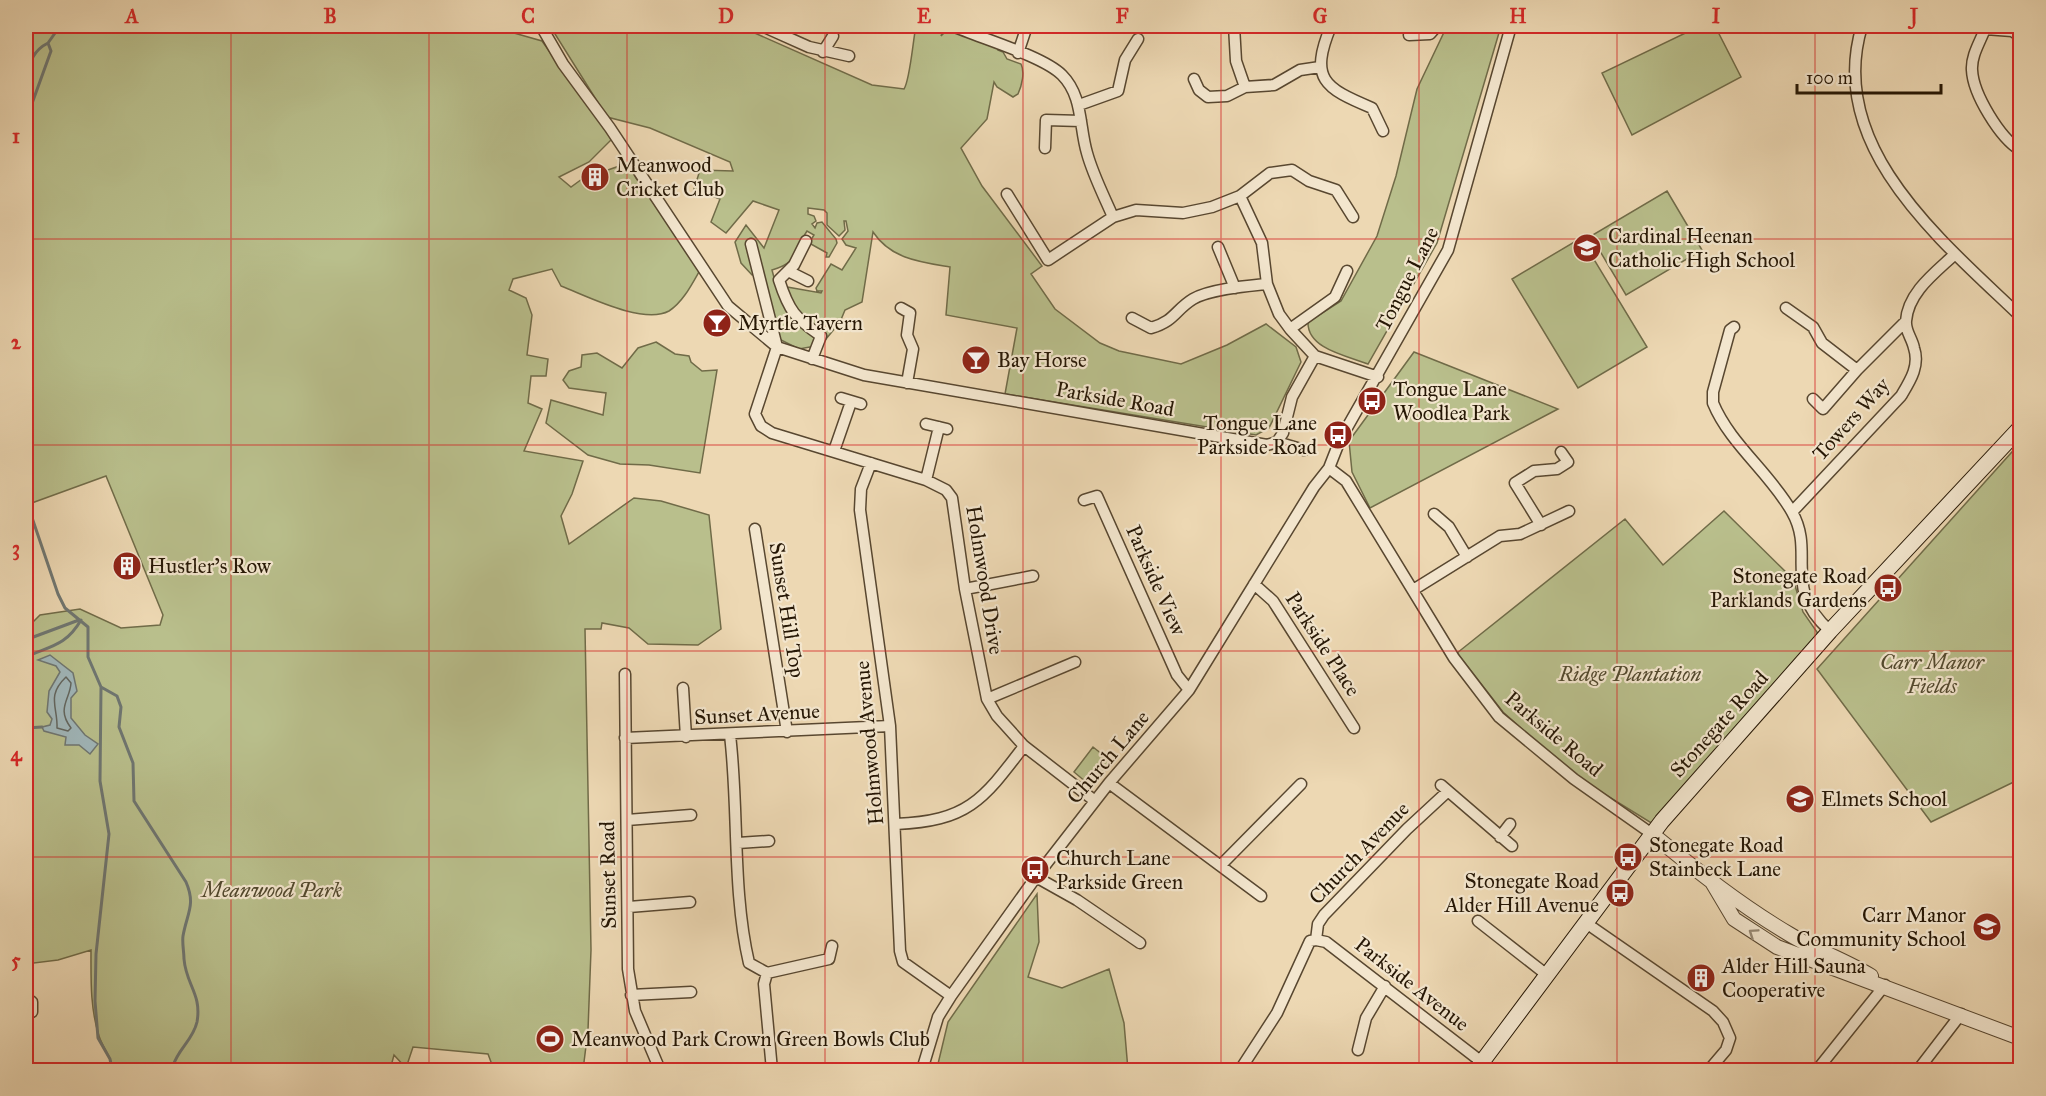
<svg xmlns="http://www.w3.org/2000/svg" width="2046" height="1096" font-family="'IM FELL Great Primer',serif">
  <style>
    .green { fill: #b9bf8c; stroke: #706b48; stroke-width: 1.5; fill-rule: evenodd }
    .water { fill: #a0b6b9; stroke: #6f7671; stroke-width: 1.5 }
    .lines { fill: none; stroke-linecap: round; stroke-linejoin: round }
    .shore { stroke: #63665f; stroke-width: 1.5 }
    .stream { stroke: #6f7671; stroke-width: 3 }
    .minor-casing { stroke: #584730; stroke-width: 13 }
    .tertiary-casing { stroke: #584730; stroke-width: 16 }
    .secondary-casing { stroke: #261705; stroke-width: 17 }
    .minor { stroke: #f3e6ce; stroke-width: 10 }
    .tertiary { stroke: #f3e6ce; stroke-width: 14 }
    .secondary { stroke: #f3e6ce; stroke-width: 15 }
    .oneway { stroke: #978974 }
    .grid { fill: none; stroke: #d62828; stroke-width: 1.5; stroke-opacity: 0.55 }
    .labels { text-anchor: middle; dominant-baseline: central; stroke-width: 4.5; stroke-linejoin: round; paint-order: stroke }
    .poi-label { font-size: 21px; fill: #261705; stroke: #f3e6ce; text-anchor: start }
    .street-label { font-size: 21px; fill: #261705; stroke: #f3e6ce }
    .park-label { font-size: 21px; font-style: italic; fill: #52492e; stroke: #f3e6ce }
    .neatline { fill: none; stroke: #d62828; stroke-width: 2 }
    .grid-label { font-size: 20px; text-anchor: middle; font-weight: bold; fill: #d62828 }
  </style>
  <rect width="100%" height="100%" fill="#edd8b3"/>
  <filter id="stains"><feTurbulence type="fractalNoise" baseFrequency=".00333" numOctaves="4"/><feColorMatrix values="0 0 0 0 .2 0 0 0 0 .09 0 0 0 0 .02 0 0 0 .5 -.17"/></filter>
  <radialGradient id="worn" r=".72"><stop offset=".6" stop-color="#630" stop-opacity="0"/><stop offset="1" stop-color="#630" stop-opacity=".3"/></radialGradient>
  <path class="green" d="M26,26H463L514,33L542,41L612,139L589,162L559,177L571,187L582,179L586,186L607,175L605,171L628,163L636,178L700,270C692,284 683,302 669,311C643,325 587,296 561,286L552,269L513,279L509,290L526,298L532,315L527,355L548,359L546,376H531L528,403L542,409L524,451L583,461L572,494L561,516L569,544L634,498L661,501L709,515L721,629L698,645L648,644L629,628L602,623L601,629H585L591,950L588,1030L583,1070H494L488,1054L413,1047L406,1068L394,1055L391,1066L394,1070H114C111,1057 103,1048 99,1036C90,1008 91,979 91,950L58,960L26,964V629L40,615L80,609L121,628L160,625L163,615L106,476L29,504L26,498Z
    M550,26H739L872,85L904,89C910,80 913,40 916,26H941L944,28L941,36L947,30L999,47L998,50L1003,52L1007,59L1021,64C1025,72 1022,85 1018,94L1013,97L997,87L994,82L987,119L961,148L982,186L1042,266L1031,274L1055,309L1100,343L1119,351L1181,364L1227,345L1266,324L1296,347L1301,362L1269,428L1256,435L1005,394L1017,328L946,315L950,267C920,262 891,259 873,232L862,302L845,310L840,322L821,345L799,349L779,339L762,272L752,275L741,263L735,242L746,225L764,248L779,210L753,201L726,233L711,222L720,199L694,189L700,170L733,171L730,162L650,128L607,117ZM808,208L824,210L827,213V225L839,236L845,230L844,221H846L848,231L842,239L846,245L856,248L842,270L831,264L816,288L817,291H822L821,293L776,285L772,270C798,263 794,251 807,231L814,235L809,243L827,253L826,257H829L837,243L836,239L822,222L817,223L815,228L812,224L816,221L814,216L808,214Z
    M1447,26H1501L1437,243L1368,364C1348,356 1307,349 1308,322L1341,301L1377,236L1396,176L1417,89Z
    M1700,26H1715L1741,77L1632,135L1602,73Z
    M1667,191L1702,250L1626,295L1591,236Z
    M1581,238L1647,347L1578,388L1512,279Z
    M656,342L675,354L689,356L691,362L702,371L717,370L700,473L649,465L620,464L588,455L546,423L551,400L603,415L606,393L569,388L563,380L569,371L581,367L582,355L597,353L622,368L638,348Z
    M1414,352L1558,409L1370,508L1352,472L1349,441Z
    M2020,443V779L1931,822L1817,669Z
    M1724,511L1793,579L1803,612L1819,635L1653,824L1575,776L1503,712L1457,653L1625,519L1663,565Z
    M1093,747L1112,762L1097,780L1086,782L1074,772Z
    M1037,894L1039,942L1028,977L1062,988L1109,969L1124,1023L1128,1070H942L937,1068L948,1022Z"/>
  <path class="water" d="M50,655L73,673L77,691L71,698V718L85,735L98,744L90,754L79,745H65L66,737L44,731L42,727L50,725L52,719L47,712L49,691L60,672L56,666L38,660Z"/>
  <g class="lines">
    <path class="shore" d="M66,677L71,683C70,700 56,708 71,728L68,731L57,728C58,707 46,696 66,677Z"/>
    <path class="stream" d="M26,76C30,61 34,50 48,43
      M26,153L32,125L30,109L51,51L48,43L60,26
      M26,500L58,594L65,608L88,627V657L101,687L117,696L121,707L119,727L133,763L134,801L186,882C196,905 187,913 183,936C182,943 184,952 184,959C186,985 202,994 197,1022C193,1040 178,1049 173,1066L175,1070
      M28,639L79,620
      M26,657C50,646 66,646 81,620
      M101,687L100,781L109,834L96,954L95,1001L98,1038L110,1059L112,1070
      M26,728L42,727"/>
    <g class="minor-casing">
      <path id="minor" d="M541,26L563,64L610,128L728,306L777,347L864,375L1267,445L1277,442L1283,433L1292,397L1315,356
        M762,26L809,47L849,56
        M953,26C980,38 1043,56 1062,75C1083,96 1079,126 1087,153C1093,175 1104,196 1113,217
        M1234,26L1236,61L1245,87
        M1331,26C1309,79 1324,88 1372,108L1383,131
        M1862,26C1825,147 1943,242 2020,316
        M1985,29C1980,42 1971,56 1972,70C1973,94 2000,138 2020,150
        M1985,29L2012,31L2020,36
        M1409,35L1430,34L1437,26
        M823,52L833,36
        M1018,53L1027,26
        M1194,79L1199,90L1208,97L1227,96L1245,87L1274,85L1300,70L1320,67
        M1079,105L1118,91L1125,60L1138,39
        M1045,148L1046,120L1081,121
        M1007,194L1048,260L1113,217L1136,210L1183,213L1212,207L1240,196L1262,243L1267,284L1279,314L1290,329L1315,356L1378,377
        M1240,196L1270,173L1292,170L1309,181L1336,190L1353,217
        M806,241L794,265L779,280C789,311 795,318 821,336L812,359
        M751,244L777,347L755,414L761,426L772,433L926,480L946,490L952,498L965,589L987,699L997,716L1024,746L1095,801
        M1218,247L1235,288
        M788,271L808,281
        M901,308L910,313L907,335L913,349L907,383
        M1786,308L1813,327L1822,343L1857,370
        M1132,318L1151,328C1175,321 1175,310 1193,299C1210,289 1248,286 1267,284
        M1734,327L1730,330L1713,392V403C1730,444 1770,473 1792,512C1816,554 1781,587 1830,631
        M1290,329L1335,297L1347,271
        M841,398L861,404
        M1813,399L1823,409L1857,370L1906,321
        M926,424L947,429
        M1277,442L1304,450
        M834,451L851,402
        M871,463L861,489L860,510L890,726L900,951L903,962L951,996
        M1329,468L1346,481L1454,658L1499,717L1574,779L1652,834
        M926,480L939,427
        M1084,500L1097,496L1177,675L1189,690
        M1792,512L1901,396C1910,381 1920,366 1914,348C1912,338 1905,331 1906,321C1908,292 1936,272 1955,254
        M1434,514L1449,527L1467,557
        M1541,525L1515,483L1534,471L1557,469L1568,462L1561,452
        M755,529L787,732
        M1254,584L1273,601L1354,728
        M965,589L1033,576
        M1413,590L1500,536L1520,534L1569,511
        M625,674L628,969L635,1011L660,1070
        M683,688L686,737
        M987,699L1075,662
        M730,735C739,810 732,890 749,963L767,973L764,984L772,1070
        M625,738L890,726
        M1109,783L1261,896
        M1441,785L1512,846
        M627,820L691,815
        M896,824C968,821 983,800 1024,746
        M1500,837L1510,824
        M738,843L769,841
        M1221,865L1301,784
        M1036,877L1077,900L1140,943
        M629,907L690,902
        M1478,921L1547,975
        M1586,923L1713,1011L1723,1022L1730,1038L1726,1050L1709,1070
        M1316,940L1326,942L1483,1063
        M767,973L829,959L832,946
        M631,995L691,992
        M26,998L32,1002V1012
        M1358,1050L1366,1018L1385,986
        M922,1070L938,1017L951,996L1036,877L1109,783L1189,690L1314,487L1329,468L1340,440L1448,250L1511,26
        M1240,1070L1277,1013L1310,941L1316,940L1318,924L1324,915L1407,829L1447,792
        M1817,1070L1885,985
        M1918,1070L1961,1014"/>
    </g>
    <g class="tertiary-casing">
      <path id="tertiary" d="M1652,834C1696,870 1740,905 1789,934C1815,950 1845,960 1871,976
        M1712,882L1734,919L1777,947L2020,1038"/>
    </g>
    <g class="secondary-casing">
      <path id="secondary" d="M1476,1070L1662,821L1830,631L2020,428"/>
    </g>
    <use href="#minor" class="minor"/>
    <use href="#tertiary" class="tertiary"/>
    <use href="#secondary" class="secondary"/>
  </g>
  <defs><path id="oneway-chevron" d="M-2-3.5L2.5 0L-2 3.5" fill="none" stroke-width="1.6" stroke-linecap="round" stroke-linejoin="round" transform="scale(1.5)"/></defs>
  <use class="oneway" href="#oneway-chevron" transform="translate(1753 933) rotate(-146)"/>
  <path class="grid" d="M231,26V1070M429,26V1070M627,26V1070M825,26V1070M1023,26V1070M1221,26V1070M1419,26V1070M1617,26V1070M1815,26V1070M26,239H2020M26,445H2020M26,651H2020M26,857H2020"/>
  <defs>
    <g id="building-disc" transform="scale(1.5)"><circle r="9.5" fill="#8f2418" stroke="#f3e6ce"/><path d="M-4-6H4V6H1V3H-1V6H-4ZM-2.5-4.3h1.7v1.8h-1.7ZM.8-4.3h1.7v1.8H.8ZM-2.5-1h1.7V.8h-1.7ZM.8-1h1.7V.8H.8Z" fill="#fff"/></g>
    <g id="school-disc" transform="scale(1.5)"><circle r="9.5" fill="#8f2418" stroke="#f3e6ce"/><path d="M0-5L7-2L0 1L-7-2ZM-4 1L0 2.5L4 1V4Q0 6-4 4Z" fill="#fff"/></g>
    <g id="bar-disc" transform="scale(1.5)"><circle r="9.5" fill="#8f2418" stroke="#f3e6ce"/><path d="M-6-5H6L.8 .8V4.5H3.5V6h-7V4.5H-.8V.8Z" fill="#fff"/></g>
    <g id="bus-disc" transform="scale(1.5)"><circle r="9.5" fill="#8f2418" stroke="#f3e6ce"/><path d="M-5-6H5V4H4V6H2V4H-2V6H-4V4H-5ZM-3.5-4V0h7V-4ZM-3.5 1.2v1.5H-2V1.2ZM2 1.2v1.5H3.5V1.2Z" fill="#fff"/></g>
    <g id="stadium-disc" transform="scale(1.5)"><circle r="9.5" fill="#8f2418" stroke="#f3e6ce"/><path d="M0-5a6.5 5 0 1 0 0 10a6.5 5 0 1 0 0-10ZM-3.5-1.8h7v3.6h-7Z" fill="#fff"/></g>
  </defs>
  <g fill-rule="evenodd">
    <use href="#building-disc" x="595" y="177"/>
    <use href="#school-disc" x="1587" y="248"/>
    <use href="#bar-disc" x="717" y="323"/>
    <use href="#bar-disc" x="976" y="360"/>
    <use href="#bus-disc" x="1372" y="401"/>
    <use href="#bus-disc" x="1338" y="435"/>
    <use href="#building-disc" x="127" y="566"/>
    <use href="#bus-disc" x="1888" y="588"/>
    <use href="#school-disc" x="1800" y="799"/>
    <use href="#bus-disc" x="1628" y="857"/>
    <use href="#bus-disc" x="1035" y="870"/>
    <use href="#bus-disc" x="1620" y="893"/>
    <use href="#school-disc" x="1987" y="927"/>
    <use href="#building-disc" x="1701" y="978"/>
    <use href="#stadium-disc" x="550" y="1039"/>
  </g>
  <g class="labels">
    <g class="poi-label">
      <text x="616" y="165">Meanwood<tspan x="616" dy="24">Cricket Club</tspan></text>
      <text x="1608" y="236">Cardinal Heenan<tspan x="1608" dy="24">Catholic High School</tspan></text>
      <text x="738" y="323">Myrtle Tavern</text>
      <text x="997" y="360">Bay Horse</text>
      <text x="1393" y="389">Tongue Lane<tspan x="1393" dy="24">Woodlea Park</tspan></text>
      <text x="1317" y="423" text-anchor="end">Tongue Lane<tspan x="1317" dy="24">Parkside Road</tspan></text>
      <text x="148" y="566">Hustler's Row</text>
      <text x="1867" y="576" text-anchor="end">Stonegate Road<tspan x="1867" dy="24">Parklands Gardens</tspan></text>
      <text x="1821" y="799">Elmets School</text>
      <text x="1649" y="845">Stonegate Road<tspan x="1649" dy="24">Stainbeck Lane</tspan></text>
      <text x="1056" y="858">Church Lane<tspan x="1056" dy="24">Parkside Green</tspan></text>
      <text x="1599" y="881" text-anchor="end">Stonegate Road<tspan x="1599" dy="24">Alder Hill Avenue</tspan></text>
      <text x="1966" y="915" text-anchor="end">Carr Manor<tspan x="1966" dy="24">Community School</tspan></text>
      <text x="1722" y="966">Alder Hill Sauna<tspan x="1722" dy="24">Cooperative</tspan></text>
      <text x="571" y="1039">Meanwood Park Crown Green Bowls Club</text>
    </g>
    <g class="street-label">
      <text transform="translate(1407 279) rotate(-63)">Tongue Lane</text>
      <text transform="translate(1115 399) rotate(10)">Parkside Road</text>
      <text transform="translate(1851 419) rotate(-48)">Towers Way</text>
      <text transform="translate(985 580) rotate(81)">Holmwood Drive</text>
      <text transform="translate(1156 580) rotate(66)">Parkside View</text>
      <text transform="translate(787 610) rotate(81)">Sunset Hill Top</text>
      <text transform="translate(1323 644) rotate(57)">Parkside Place</text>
      <text transform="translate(757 714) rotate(-3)">Sunset Avenue</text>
      <text transform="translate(1719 724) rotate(-48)">Stonegate Road</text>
      <text transform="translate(1554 734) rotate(40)">Parkside Road</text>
      <text transform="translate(869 743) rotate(-95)">Holmwood Avenue</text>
      <text transform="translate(1108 757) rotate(-50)">Church Lane</text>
      <text transform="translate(1359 853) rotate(-46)">Church Avenue</text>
      <text transform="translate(608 875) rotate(-91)">Sunset Road</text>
      <text transform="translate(1412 984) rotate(38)">Parkside Avenue</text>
    </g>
    <g class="park-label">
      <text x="1932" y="662">Carr Manor<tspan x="1932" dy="24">Fields</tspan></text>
      <text x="1630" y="674">Ridge Plantation</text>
      <text x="272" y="890">Meanwood Park</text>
    </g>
  </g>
  <rect width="2046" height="1096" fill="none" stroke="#edd8b3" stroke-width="66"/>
  <path d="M1797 84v9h144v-9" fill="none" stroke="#261705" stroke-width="3"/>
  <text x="1806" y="84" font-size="18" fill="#261705" stroke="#f3e6ce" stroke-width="4.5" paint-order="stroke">100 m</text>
  <rect x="33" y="33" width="1980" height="1030" class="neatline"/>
  <g class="grid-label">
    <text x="132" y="23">A</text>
    <text x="330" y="23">B</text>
    <text x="528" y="23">C</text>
    <text x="726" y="23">D</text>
    <text x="924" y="23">E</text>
    <text x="1122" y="23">F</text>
    <text x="1320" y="23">G</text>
    <text x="1518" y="23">H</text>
    <text x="1716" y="23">I</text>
    <text x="1914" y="23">J</text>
    <text x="16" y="143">1</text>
    <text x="16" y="349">2</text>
    <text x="16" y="555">3</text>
    <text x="16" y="761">4</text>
    <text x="16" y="967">5</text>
  </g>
  <rect width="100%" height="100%" filter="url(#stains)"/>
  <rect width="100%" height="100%" fill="url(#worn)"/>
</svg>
